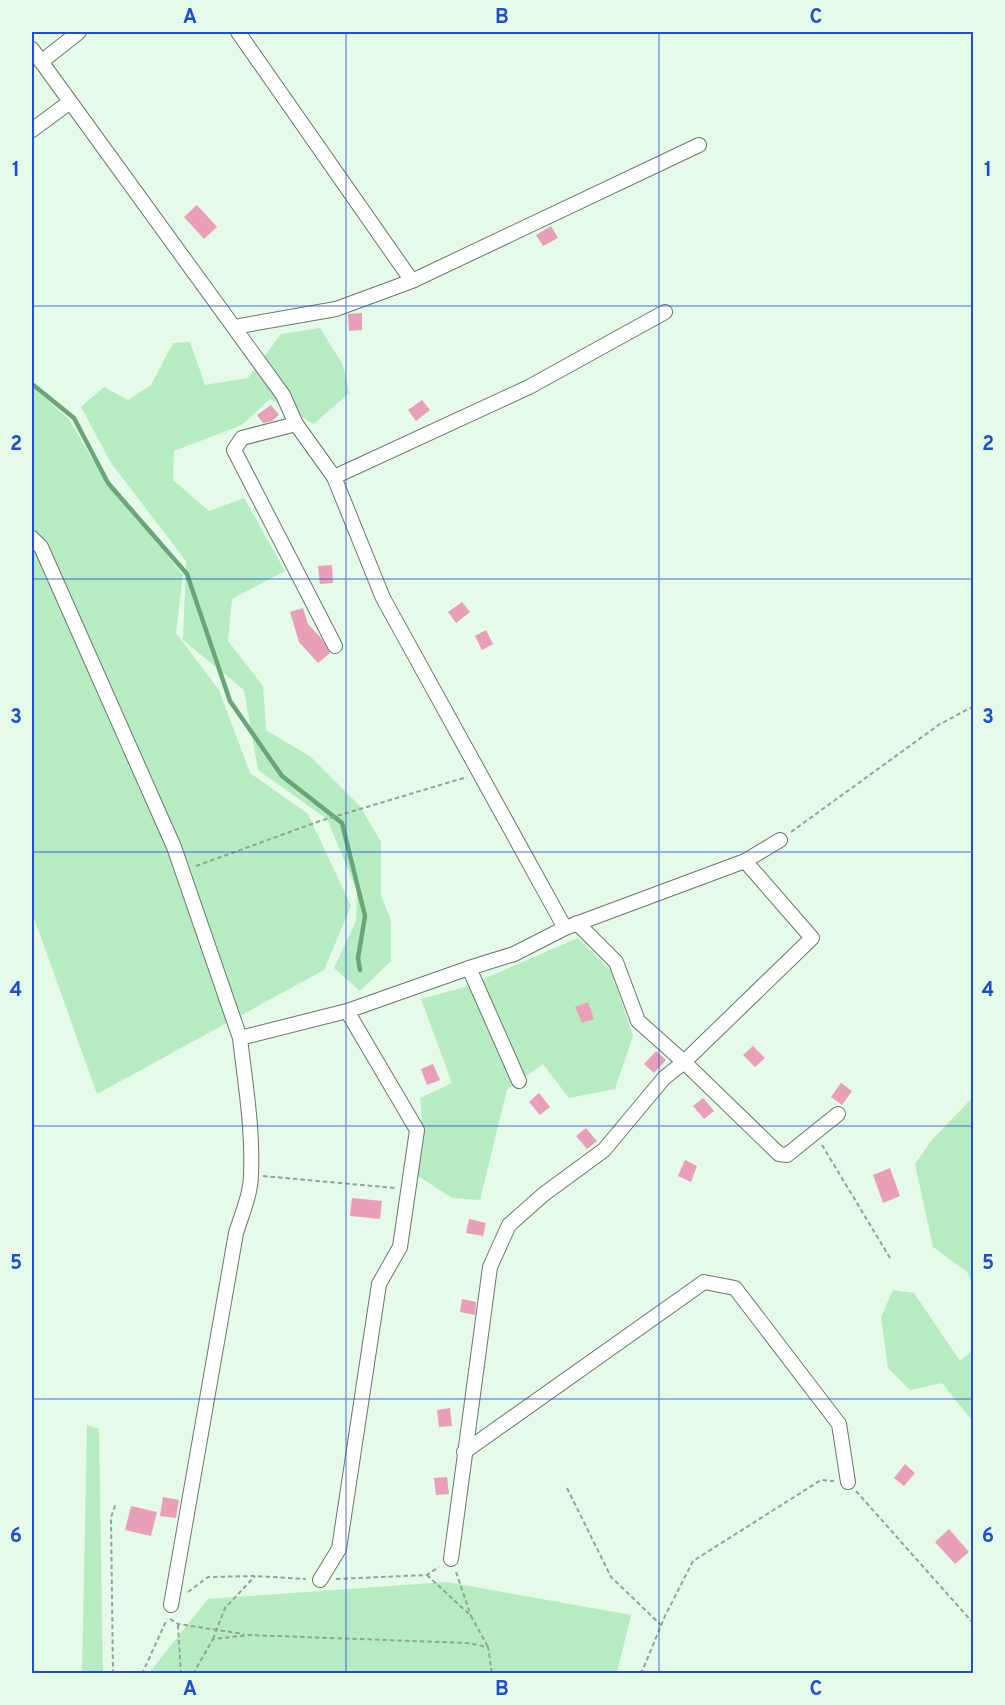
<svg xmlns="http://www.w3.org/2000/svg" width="1005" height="1705" font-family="Overpass,sans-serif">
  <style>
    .green { fill: #b7ecc2 }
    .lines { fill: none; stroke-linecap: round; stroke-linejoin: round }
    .stream { stroke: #68a678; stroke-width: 4.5 }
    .building { fill: #ea9fb8 }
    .minor-casing { stroke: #67796a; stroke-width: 16 }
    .path { stroke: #93a396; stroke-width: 2; stroke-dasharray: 4.5 3; stroke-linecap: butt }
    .minor { stroke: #fff; stroke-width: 14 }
    .grid { fill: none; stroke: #1d4ed8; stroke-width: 1.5; stroke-opacity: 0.55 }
    .neatline { fill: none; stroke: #1d4ed8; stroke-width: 2 }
    .grid-label { font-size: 20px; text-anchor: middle; font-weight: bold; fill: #1d4ed8 }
  </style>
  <rect width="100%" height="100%" fill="#e5fae9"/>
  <path class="green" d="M320,328L343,365L349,393L314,424L270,399L242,425L174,451L173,480L209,511L244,498L285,571L232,599L228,641L263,686L266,730L311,757L360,806L381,842V896L391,920V961L360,991L334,968L356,921L357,891L327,819L258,770L244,690L183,640L186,561L111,463L81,407L104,387L128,400L151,385L173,343L190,342L205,385L248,378L281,334Z
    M32,387L68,418L100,472L183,575L176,633L219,690L250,773L308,814L351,906L324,970L97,1094L32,912Z
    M578,938L611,971L633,1036L615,1089L569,1098L543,1064L507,1090L480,1200L452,1198L415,1174L422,1117L420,1098L452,1083L421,999L465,987Z
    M973,1097V1286L967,1272L933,1247L915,1164L931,1141Z
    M893,1290L914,1293L960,1361L973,1350V1422L942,1383L910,1390L888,1368L881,1317Z
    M87,1425L99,1429L103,1673H82Z
    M447,1582L631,1615L617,1673H149L208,1599Z"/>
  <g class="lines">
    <path class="stream" d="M32,384L74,418L108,483L187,574L230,701L282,776L342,823L365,916L358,958L360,970"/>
  </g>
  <path class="building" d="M197,205L217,227L204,239L184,217Z
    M551,226L558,238L543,246L536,235Z
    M362,313V330L349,331L348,314Z
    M422,400L430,410L416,421L408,410Z
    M271,405L279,415L272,421L263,423L257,415Z
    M332,565L333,583L320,584L318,566Z
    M462,602L470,612L456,623L448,612Z
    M303,608L308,624L321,638L330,653L318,663L299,642L290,612Z
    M486,630L493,644L482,650L475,636Z
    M588,1002L594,1019L582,1023L575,1007Z
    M753,1046L765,1058L755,1067L743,1055Z
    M656,1051L666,1060L654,1073L644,1064Z
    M433,1064L440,1080L427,1085L421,1069Z
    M841,1083L852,1091L842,1105L831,1097Z
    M539,1093L550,1107L540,1115L529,1102Z
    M703,1098L714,1111L704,1119L693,1106Z
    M586,1128L597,1141L587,1149L576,1136Z
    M685,1160L697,1166L691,1182L678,1176Z
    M890,1168L900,1196L883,1203L873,1175Z
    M352,1198L382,1201L380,1219L350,1216Z
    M469,1219L486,1223L483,1236L466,1233Z
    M462,1299L476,1302L475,1315L460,1312Z
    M450,1408L452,1426L439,1427L437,1410Z
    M905,1464L915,1473L904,1486L894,1478Z
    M447,1477L449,1494L436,1495L434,1478Z
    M163,1497L179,1500L176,1518L160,1516Z
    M131,1506L157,1512L151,1536L125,1530Z
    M949,1529L969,1552L955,1564L935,1542Z"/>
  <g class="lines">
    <g class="minor-casing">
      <path id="minor" d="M238,32L412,281L699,145
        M32,49L283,395L296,424L334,477L383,598L565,928
        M41,62L79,32
        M32,130L70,102
        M234,327L336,309L412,281
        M296,424L242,438L234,450L335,646
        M334,477L529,387L665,312
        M32,538L41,547L174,847L240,1038
        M577,923L616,962L638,1021L684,1062L779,1154L787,1155L838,1114
        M469,968L519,1081
        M464,1452L704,1282L735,1288L839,1424L848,1482
        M451,1559L490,1267L509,1225L544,1194L604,1150L664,1078L684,1062L812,938L745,861
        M320,1580L339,1549L379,1284L400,1247L417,1130L347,1011
        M171,1605L236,1233C242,1214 251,1193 251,1174C253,1128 245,1082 240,1038L347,1011L469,968L514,954L565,928L745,861L780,840"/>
    </g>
    <path class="path" d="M791,832L940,724L974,706
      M196,866L320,821L467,777
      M822,1145L890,1258
      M263,1176L395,1188
      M567,1488L611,1577L661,1625
      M856,1491L974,1624
      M456,1572L471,1616
      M427,1575L471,1616L488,1647
      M336,1579L427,1575L439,1567
      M188,1592L208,1577L255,1576L306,1579
      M170,1619L178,1624L244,1634
      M178,1625L181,1674
      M213,1639L225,1608L255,1576
      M113,1674L111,1517L116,1503
      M142,1674L167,1619
      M193,1674L213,1639L249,1635L467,1643L488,1647L492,1674
      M641,1674L665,1616L693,1561L821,1480L834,1481"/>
    <use href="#minor" class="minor"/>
  </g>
  <path class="grid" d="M346,32V1674M659,32V1674M32,306H974M32,579H974M32,852H974M32,1126H974M32,1399H974"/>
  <rect width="1005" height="1705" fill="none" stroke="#e5fae9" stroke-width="66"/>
  <rect x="33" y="33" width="939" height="1639" class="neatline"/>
  <g class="grid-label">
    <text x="190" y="23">A</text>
    <text x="502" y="23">B</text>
    <text x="816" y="23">C</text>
    <text x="16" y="176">1</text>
    <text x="988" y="176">1</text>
    <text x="16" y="450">2</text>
    <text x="988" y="450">2</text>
    <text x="16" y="723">3</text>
    <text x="988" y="723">3</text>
    <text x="16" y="996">4</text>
    <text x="988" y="996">4</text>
    <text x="16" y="1269">5</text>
    <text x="988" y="1269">5</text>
    <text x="16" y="1542">6</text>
    <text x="988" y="1542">6</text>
    <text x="190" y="1695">A</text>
    <text x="502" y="1695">B</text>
    <text x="816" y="1695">C</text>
  </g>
</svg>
